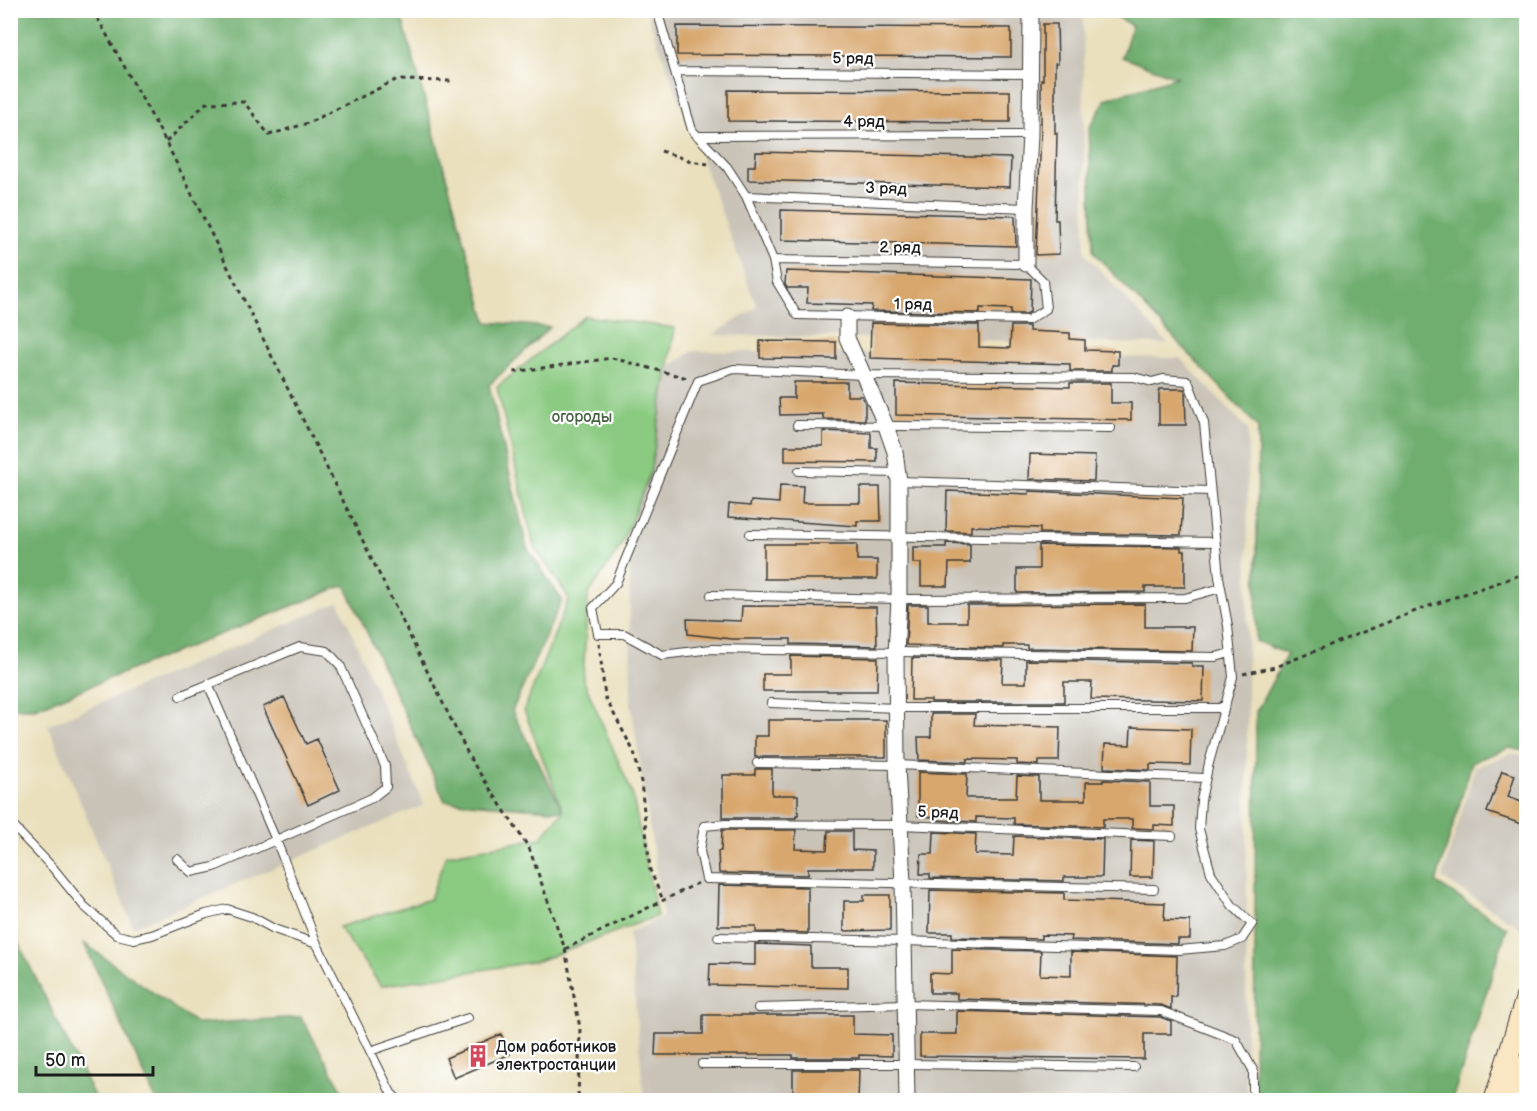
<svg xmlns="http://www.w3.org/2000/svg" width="1537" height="1111" font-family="'Balsamiq Sans',sans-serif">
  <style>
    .industrial { fill: #c9c3b8 }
    .green { fill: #8aca81; stroke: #53734e; stroke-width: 1.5 }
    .forest { fill: #6fae6f; stroke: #466546; stroke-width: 1.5 }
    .building { fill: #d8a76e }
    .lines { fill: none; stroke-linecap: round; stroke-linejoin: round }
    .lane-casing { stroke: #3b3934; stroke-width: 10 }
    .street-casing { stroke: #3b3934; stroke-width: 17 }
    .secondary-casing { stroke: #3b3934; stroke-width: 23 }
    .path { stroke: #3b3934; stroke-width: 3; stroke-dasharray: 4.5 4.5; stroke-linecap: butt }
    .lane { stroke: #fff; stroke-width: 8 }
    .street { stroke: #fff; stroke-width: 15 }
    .secondary { stroke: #fbe6c4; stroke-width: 21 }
    .labels { text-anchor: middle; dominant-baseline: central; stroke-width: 4.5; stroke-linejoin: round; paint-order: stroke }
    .street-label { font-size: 16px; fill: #1c1c1c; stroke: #fff }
    .park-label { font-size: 16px; fill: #486244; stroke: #fff }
    .poi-label { font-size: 16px; fill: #1c1c1c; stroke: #fff; text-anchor: start }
  </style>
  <rect width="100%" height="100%" fill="#fff"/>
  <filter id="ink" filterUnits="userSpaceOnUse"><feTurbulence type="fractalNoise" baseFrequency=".0167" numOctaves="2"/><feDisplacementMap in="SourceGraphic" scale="12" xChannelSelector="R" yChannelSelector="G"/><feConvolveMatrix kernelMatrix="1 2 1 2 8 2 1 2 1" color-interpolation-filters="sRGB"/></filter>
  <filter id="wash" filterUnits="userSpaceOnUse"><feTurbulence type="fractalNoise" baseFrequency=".008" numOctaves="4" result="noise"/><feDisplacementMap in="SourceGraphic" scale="24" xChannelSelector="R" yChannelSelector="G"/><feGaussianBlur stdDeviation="1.35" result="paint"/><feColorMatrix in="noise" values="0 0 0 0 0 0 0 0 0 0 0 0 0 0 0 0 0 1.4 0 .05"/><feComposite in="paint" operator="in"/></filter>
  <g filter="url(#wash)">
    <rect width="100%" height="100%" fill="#eae0bd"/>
    <path class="industrial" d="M646,11H1083L1085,254L1168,344L713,335L757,307Z
      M693,351L1180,358L1248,429L1246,1100H644L629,933L663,917L631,704L627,395Z
      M339,602L424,805L133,927L48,725Z
      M1513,753L1526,756V931L1442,878L1475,767Z"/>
    <path class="green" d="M585,316L675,328L650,474L621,546L588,595L583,679L632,793L657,916L538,961L381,986L339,927L430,899L446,855L541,838L563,811L524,710L569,598L534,546L497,387Z"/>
    <path class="forest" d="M10,11H400L487,322L550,327L489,385L527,548L562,600L512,711L563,811L445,801L345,585L35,708H11Z
      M1108,11H1526V751L1509,748L1472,762L1436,883L1507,928L1452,1100H1254L1256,712L1287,654L1256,641L1258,427L1093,252L1089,129L1106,99L1177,77L1122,57L1132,26Z
      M11,928L96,1100H11Z
      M84,943L197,1024L301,1017L348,1100H156Z"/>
    <g id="blocks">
      <path class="building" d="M1043,24H1057L1058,63H1055V133H1057L1055,220H1058L1059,254L1036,255L1041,132V80H1043Z
        M677,26L1011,28V57L677,55Z
        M728,90L1010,91V122L728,121Z
        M756,152L1011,158L1010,187L748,180V166H755Z
        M781,210L1015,216L1016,246L781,240Z
        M786,271L1031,279L1030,312L1026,314H1011V309L980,308V313L871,311L872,305L807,303L808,288H787L785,284Z
        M871,323L979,325V347L1010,348L1011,326H1029V331L1070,333V339L1085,340V350L1118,351V365H1112V371H1070V364L870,358Z
        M760,341L836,342V359L760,358Z
        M794,382H847V396H862L865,403V420L823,419V414L780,415L779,398H794Z
        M896,383L1070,387V383H1111V403H1131V420L896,415Z
        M1159,389H1185L1186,425H1159Z
        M823,431L871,433V448H877V462L785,461V446H823Z
        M1030,454L1095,456L1094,481L1029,479Z
        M780,485L803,486L802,503H860V487H880L881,521H857V526L728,517L729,504L750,506L751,501L779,503Z
        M947,491L1029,494V491L1183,498L1181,535L1040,533V528L971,526V532L946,531Z
        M946,543L970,544V563H949L948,586H921V563H913V547H946Z
        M764,544H857V560H877V579H764Z
        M1039,545L1181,547V551H1185V587H1145V592L1017,593V569H1039Z
        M1145,604V627H1193L1192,651L1027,648V645H1003V648L906,645L908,605H928V622H967V605Z
        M742,606L876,607L877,646L791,644V639H732L688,634L687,619L741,621Z
        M791,656L878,658L877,691H763V674H791Z
        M912,658L1003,660L1002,683H1026V660L1192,663V666H1204L1203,701L1091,699L1092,682H1064V702H931V700H911Z
        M284,697L306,744L317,739L340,790L308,805L263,707Z
        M931,714H975L974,725L1060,727L1059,761H1039V765L1017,764V760L967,759V762L919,760L918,737H931Z
        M768,720H886V757H755V736H768Z
        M1131,727L1191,729L1190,765L1150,764V770L1104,768L1105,744L1130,745Z
        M755,769H772V795H798V815H796V818H723V775H755Z
        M1502,771L1515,775L1508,797L1527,804V826L1487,812Z
        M918,772L967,774L966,798H1016L1017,776L1039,777V800H1086V782H1103V780L1150,782V806H1174V826L1154,825V829L1132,828V819H1103V827L1014,824V818L976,817V822L934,820V817L918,816Z
        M722,830H796L795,849L827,850L828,831H852V850L873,851V868H808V875L719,873L718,851H721Z
        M934,832L976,834L975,854L1013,855L1014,836L1103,839L1102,877H1064V881L930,878V874H920L921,854H933Z
        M1131,840L1154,841L1153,877H1130Z
        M719,885L808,887V933L756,932V926H718Z
        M930,890L1064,893V900L1165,903L1164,920L1190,921V939H1178V944L1071,940L1072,936L1041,935V939L952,937V933H929Z
        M864,895H890V930L844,931V901H864Z
        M755,944L811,946V967H848V988L709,985L710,964L755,965Z
        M952,949L1041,951L1040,975L1071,976V952L1177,956L1176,997H1171V1009L1161,1005L957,999V993H930V973L952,974Z
        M957,1011L1160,1017L1171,1021V1034H1144V1059L920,1056V1034H957Z
        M703,1015H853V1034L892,1035V1056L859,1055V1058H793V1055H655L656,1034H703Z
        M501,1034L510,1054L454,1078L446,1058Z
        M793,1070H859L858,1101H793Z"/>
    </g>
  </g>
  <g filter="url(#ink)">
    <use href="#blocks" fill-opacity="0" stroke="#3b3934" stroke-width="1.5"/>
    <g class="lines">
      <g class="lane-casing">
        <path id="lane" d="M657,10L692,130L727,167L746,196L773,260L777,282L797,315L1028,320L1046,309L1043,281L1026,264L773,260
          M858,10L1031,12
          M676,71L1031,74
          M697,136L1030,135
          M746,196L1026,208
          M797,425L1111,428
          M799,471L899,473
          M899,481L1210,491
          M750,534L1215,542
          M711,595L899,599L1185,598L1221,588
          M208,684L276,840L317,944
          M771,703L897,708H1220L1226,704
          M757,763L897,765L1206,778
          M10,823L53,868L84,906L117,935L134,939L152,935L206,914L227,909L252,917L274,929L317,944L391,1093L398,1100
          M177,859L191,872L214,867L372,798L386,787L385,766L340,665L327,651L300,647L180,696
          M1154,889L706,879L700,851L704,826L726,824L899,825L1172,836
          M718,937L904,941L1179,950L1225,946L1242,939L1252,924L1232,905L1211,873L1199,829L1201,800L1209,763L1233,677L1228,626L1219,577L1204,423L1188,381L1163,379L1152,382L1134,377L864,375L734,369L698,381L616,583L593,608L598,634H624L662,655L712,649L1216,657L1230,653
          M758,1008L906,1004L1161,1011L1236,1040L1253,1070V1100
          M370,1051L468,1018
          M702,1064H907L1134,1067"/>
      </g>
      <g class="street-casing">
        <path id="street" d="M1026,264V208L1030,135L1031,10
          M847,317V338L886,426L895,452L899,481V599L896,653L897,765L903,883L907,1100"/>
      </g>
      <g class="secondary-casing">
        <path id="secondary" d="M1512,1063L1515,1100
          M1495,1100L1526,999"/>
      </g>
      <path class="path" d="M93,10L166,142L471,760L529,848L565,949L580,1028L578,1100
        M166,142L206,103L244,102L269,135L308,123L396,80L452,81
        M661,151L691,161L708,164
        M514,372L612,358L687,378
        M599,643L605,697L634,752L641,782L650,870L663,900
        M1243,674L1275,667L1426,607L1526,573
        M565,949L698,883"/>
      <use href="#lane" class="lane"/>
      <use href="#street" class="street"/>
      <use href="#secondary" class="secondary"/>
    </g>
  </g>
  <defs>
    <g id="building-bare" transform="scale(1.8)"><path d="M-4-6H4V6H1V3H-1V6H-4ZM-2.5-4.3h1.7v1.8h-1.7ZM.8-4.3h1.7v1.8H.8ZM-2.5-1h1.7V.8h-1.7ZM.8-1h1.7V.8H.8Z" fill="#d1495b" stroke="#fff" stroke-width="2.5" paint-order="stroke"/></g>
  </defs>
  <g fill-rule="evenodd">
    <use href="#building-bare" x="478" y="1056"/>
  </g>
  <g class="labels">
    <g class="street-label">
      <text transform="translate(853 59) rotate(1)">5 ряд</text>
      <text x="864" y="122">4 ряд</text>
      <text transform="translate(886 189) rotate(2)">3 ряд</text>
      <text transform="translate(900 248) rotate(1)">2 ряд</text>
      <text transform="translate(913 305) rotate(1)">1 ряд</text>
      <text transform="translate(938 813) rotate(2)">5 ряд</text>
    </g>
    <g class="park-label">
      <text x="582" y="417">огороды</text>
    </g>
    <g class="poi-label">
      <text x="496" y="1047">Дом работников<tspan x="496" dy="18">электростанции</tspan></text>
    </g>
  </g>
  <rect width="1537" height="1111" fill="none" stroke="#fff" stroke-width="36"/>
  <path d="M36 1066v9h117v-9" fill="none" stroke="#1c1c1c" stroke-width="3"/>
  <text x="45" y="1066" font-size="18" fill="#1c1c1c" stroke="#ffffff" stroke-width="4.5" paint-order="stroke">50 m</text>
</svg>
